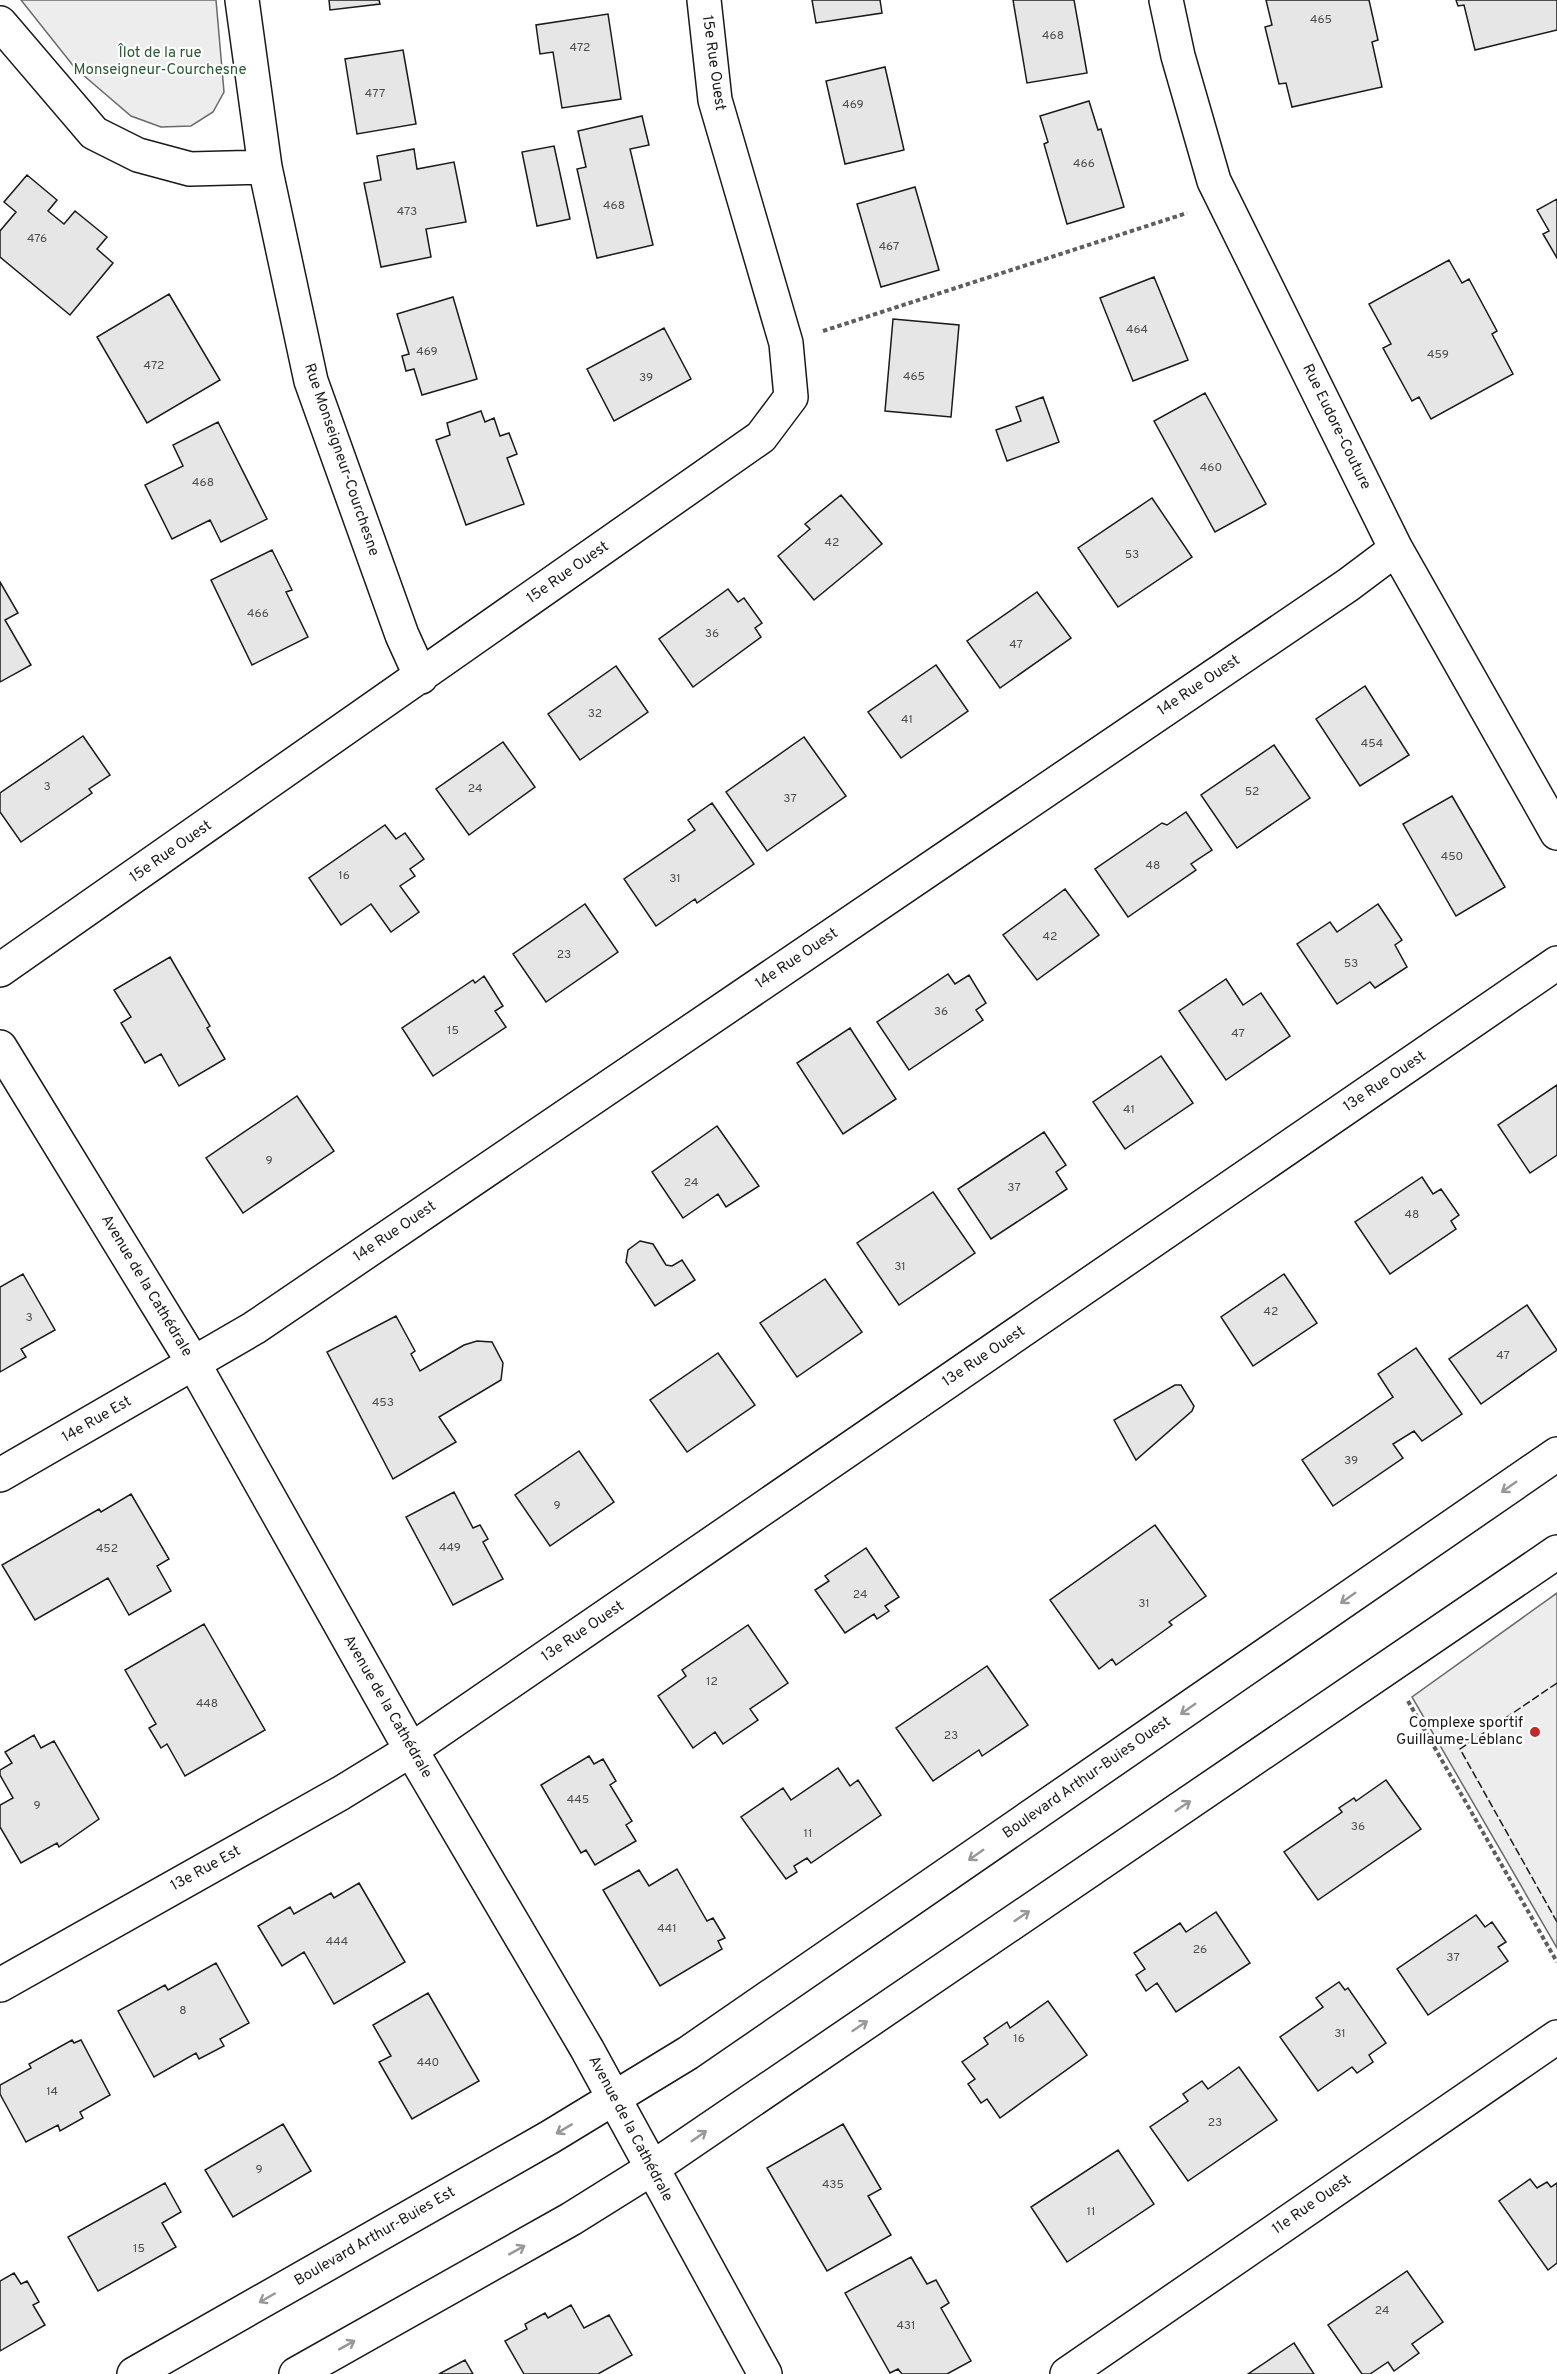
<svg xmlns="http://www.w3.org/2000/svg" width="1557" height="2374" font-family="Overpass,sans-serif">
  <style>
    .green { fill: #ededed; stroke: #6a6a6a; stroke-width: 1.5 }
    .building { fill: #e6e6e6; stroke: #1a1a1a; stroke-width: 1.5 }
    .lines { fill: none; stroke-linecap: round; stroke-linejoin: round }
    .minor-casing { stroke: #1a1a1a; stroke-width: 36 }
    .tertiary-casing { stroke: #1a1a1a; stroke-width: 36 }
    .path { stroke: #5f5f5f; stroke-width: 4; stroke-dasharray: 4.5 3; stroke-linecap: butt }
    .minor { stroke: #fff; stroke-width: 33 }
    .tertiary { stroke: #fff; stroke-width: 33 }
    .fence { stroke: #1a1a1a; stroke-width: 1.5; stroke-dasharray: 8 3; stroke-linecap: butt }
    .oneway { stroke: #989898 }
    .poi-dot { fill: #c62828; stroke: #fff; stroke-width: 2 }
    .labels { text-anchor: middle; dominant-baseline: central; stroke-width: 4.5; stroke-linejoin: round; paint-order: stroke }
    .number-label { font-size: 12px; fill: #4d4d4d }
    .park-label { font-size: 15px; fill: #2b5a34; stroke: #fff }
    .street-label { font-size: 15px; fill: #1a1a1a; stroke: #fff }
    .poi-label { font-size: 15px; fill: #1a1a1a; stroke: #fff; text-anchor: end }
  </style>
  <rect width="100%" height="100%" fill="#fff"/>
  <path class="green" d="M21,0H216L224,92L213,112L191,126L161,127L131,116L75,68Z
    M1557,1593V1948L1412,1697Z"/>
  <path class="building" d="M329,0H379L380,4L330,10Z
    M812,0H880L882,13L816,23Z
    M1013,0H1074L1087,73L1027,83Z
    M1266,0H1369L1378,40L1372,42L1382,87L1292,107L1286,83L1279,84L1265,27L1272,25Z
    M1456,0H1557V30L1475,50L1464,5L1458,6Z
    M608,14L621,99L562,108L553,52L540,54L536,25Z
    M403,50L416,124L357,134L345,59Z
    M885,67L904,150L845,164L826,81Z
    M1089,101L1098,130L1101,129L1124,207L1067,224L1044,144L1048,142L1040,116Z
    M642,116L649,145L630,149L653,245L597,258L577,169L586,167L578,131Z
    M554,146L570,219L537,226L522,152Z
    M414,149L417,169L454,162L466,222L426,229L431,257L381,267L364,183L381,180L377,156Z
    M27,175L57,200L48,211L64,224L75,211L107,237L97,249L113,263L70,315L0,257V231L16,212L4,202Z
    M915,187L939,270L881,287L857,204Z
    M1557,199V258L1543,234L1549,231L1537,210Z
    M1449,260L1462,283L1469,279L1497,331L1492,334L1513,374L1431,419L1419,397L1412,401L1383,348L1391,344L1369,304Z
    M1154,277L1188,360L1133,381L1100,298Z
    M169,294L220,380L147,423L97,337Z
    M453,297L477,379L422,395L414,369L406,371L402,356L409,354L397,314Z
    M893,319L959,325L951,417L885,411Z
    M664,328L691,379L614,421L587,369Z
    M1205,393L1266,504L1215,532L1154,421Z
    M1043,397L1059,442L1007,461L996,430L1021,421L1016,407Z
    M481,411L485,422L494,418L500,436L509,433L517,454L507,458L524,504L466,525L436,440L450,435L447,423Z
    M218,422L267,519L221,542L210,520L172,539L145,485L183,466L173,445Z
    M841,495L882,544L814,600L778,556L810,529L805,524Z
    M1152,498L1192,557L1118,607L1078,548Z
    M272,550L292,590L286,592L308,637L252,665L211,580Z
    M0,582L18,613L5,620L31,665L0,682Z
    M728,589L738,602L744,598L762,623L755,628L761,637L693,687L659,639Z
    M1037,592L1071,638L1000,688L967,641Z
    M936,665L968,711L901,758L868,712Z
    M616,666L648,712L580,760L548,714Z
    M1365,686L1409,755L1360,786L1316,719Z
    M83,736L110,775L89,789L92,793L21,842L0,812V793Z
    M804,737L846,796L767,851L726,792Z
    M503,742L535,787L469,835L436,789Z
    M1274,745L1310,798L1237,848L1201,795Z
    M1452,796L1505,887L1456,916L1403,824Z
    M712,803L754,864L697,903L695,899L656,926L624,879L695,830L688,820Z
    M1186,812L1212,850L1191,864L1196,870L1128,917L1095,869L1162,823L1167,825Z
    M385,825L396,839L405,833L424,859L410,869L415,876L400,886L419,912L391,932L371,904L341,925L309,878Z
    M1065,889L1099,935L1037,980L1003,935Z
    M585,904L618,952L546,1002L513,954Z
    M1378,904L1402,940L1395,945L1407,967L1375,988L1370,982L1337,1004L1297,944L1330,922L1337,932Z
    M170,957L210,1026L207,1028L225,1059L179,1086L161,1054L145,1063L121,1023L131,1017L114,990Z
    M948,974L955,984L969,975L986,1003L976,1010L983,1020L909,1070L877,1022Z
    M484,976L503,1006L495,1011L506,1027L433,1076L402,1028L473,980L475,983Z
    M1226,979L1243,1005L1261,993L1290,1036L1226,1080L1179,1011Z
    M850,1028L896,1099L843,1134L797,1063Z
    M1161,1056L1193,1103L1125,1149L1093,1102Z
    M1557,1085V1155L1530,1173L1498,1125Z
    M297,1096L334,1151L243,1213L206,1158Z
    M717,1126L759,1186L726,1207L718,1194L683,1218L652,1172Z
    M1044,1132L1066,1165L1056,1172L1067,1189L991,1239L958,1189Z
    M1422,1177L1433,1194L1441,1189L1459,1215L1451,1221L1456,1229L1390,1274L1355,1222Z
    M933,1192L975,1253L899,1305L857,1243Z
    M640,1241L653,1244L666,1265L672,1266L682,1260L695,1280L655,1306L626,1262L628,1250Z
    M23,1274L55,1330L21,1349L26,1357L0,1372V1287Z
    M1284,1274L1317,1323L1253,1366L1221,1317Z
    M825,1279L862,1332L797,1377L760,1323Z
    M1527,1305L1557,1350L1481,1404L1449,1359Z
    M396,1316L415,1351L411,1354L420,1371L464,1345L477,1341L492,1342L503,1363L501,1380L439,1417L456,1442L393,1479L327,1352Z
    M1416,1348L1462,1414L1422,1441L1414,1431L1393,1444L1403,1458L1333,1506L1302,1460L1393,1397L1378,1374Z
    M718,1353L755,1405L687,1452L650,1400Z
    M1175,1385H1181L1194,1406L1192,1411L1136,1460L1114,1420Z
    M579,1451L614,1502L550,1546L515,1495Z
    M454,1492L473,1528L480,1525L488,1539L483,1542L503,1579L453,1605L406,1517Z
    M131,1494L169,1559L157,1566L171,1591L129,1615L108,1578L35,1620L2,1565L99,1509L101,1512Z
    M1155,1525L1206,1596L1169,1622L1172,1625L1116,1665L1112,1659L1099,1669L1050,1600Z
    M866,1548L899,1597L885,1606L889,1611L877,1619L874,1614L845,1633L815,1590L829,1581L825,1576Z
    M204,1624L265,1730L185,1776L167,1744L161,1748L149,1728L156,1724L125,1670Z
    M748,1625L788,1683L750,1709L758,1720L723,1744L715,1732L693,1748L658,1696L686,1676L682,1670Z
    M987,1666L1028,1725L982,1756L979,1750L933,1781L896,1728Z
    M34,1735L41,1748L54,1741L99,1819L59,1847L57,1843L21,1863L0,1827V1805L13,1798L0,1775V1770L12,1763L5,1752Z
    M589,1756L594,1764L603,1759L616,1781L610,1785L632,1821L626,1825L636,1841L595,1865L586,1850L581,1853L541,1785Z
    M838,1768L850,1786L858,1780L881,1815L811,1863L807,1858L794,1866L797,1872L786,1879L741,1817L783,1788L791,1800Z
    M1386,1780L1421,1829L1318,1900L1284,1852L1342,1812L1339,1808L1354,1798L1356,1801Z
    M677,1869L707,1921L713,1918L725,1938L718,1941L722,1949L660,1986L603,1890L639,1870L649,1886Z
    M359,1883L405,1962L334,2004L304,1952L282,1966L258,1926L290,1907L294,1914L331,1893L334,1898Z
    M1216,1912L1250,1963L1176,2012L1157,1983L1146,1991L1136,1975L1145,1969L1134,1953L1180,1923L1186,1932Z
    M1476,1915L1485,1927L1492,1922L1506,1942L1498,1947L1508,1961L1428,2015L1397,1969Z
    M216,1963L249,2023L220,2039L224,2046L199,2059L196,2053L154,2077L118,2011L165,1985L168,1990Z
    M1339,1982L1345,1990L1348,1988L1386,2043L1369,2055L1373,2062L1357,2073L1352,2067L1318,2091L1280,2037L1323,2007L1316,1998Z
    M428,1993L479,2081L412,2119L379,2062L391,2056L373,2025Z
    M1048,2001L1087,2055L1000,2118L987,2099L981,2103L968,2084L975,2079L962,2062L988,2044L984,2038L1007,2022L1010,2028Z
    M72,2040L74,2043L81,2040L110,2095L80,2112L83,2118L60,2131L58,2125L26,2142L0,2094V2085L31,2068L29,2064Z
    M1239,2067L1277,2120L1188,2181L1150,2127L1188,2101L1183,2094L1202,2081L1208,2089Z
    M283,2124L311,2171L233,2217L205,2170Z
    M843,2124L881,2189L868,2196L891,2235L827,2271L767,2168Z
    M1118,2150L1154,2204L1067,2262L1031,2207Z
    M1530,2179L1537,2188L1547,2182L1551,2187L1557,2183V2263L1548,2270L1499,2201Z
    M165,2183L181,2212L162,2223L176,2247L98,2291L68,2237Z
    M911,2257L927,2284L936,2280L949,2303L941,2308L971,2361L947,2374H902L898,2369L890,2373L845,2293Z
    M1407,2271L1443,2322L1412,2344L1419,2353L1394,2371L1388,2362L1370,2374H1362L1328,2325Z
    M14,2273L21,2284L27,2281L39,2302L33,2305L45,2325L0,2351V2281Z
    M571,2305L584,2328L609,2315L632,2355L598,2374H524L505,2341L527,2329L525,2324L545,2313L548,2318Z
    M1294,2343L1314,2374H1248Z
    M465,2360L473,2374H439Z"/>
  <g class="lines">
    <g class="minor-casing">
      <path id="minor" d="M242,0L265,167L311,381L402,635L421,677
        M1166,0L1178,56L1214,181L1396,549L1557,833
        M0,23L94,133L138,155L190,169L265,167
        M0,970L761,437L791,397L786,343L715,100L704,0
        M0,1475L254,1328L1348,585L1396,549
        M0,1985L341,1793L411,1750L1557,963
        M1067,2374L1557,2037"/>
    </g>
    <g class="tertiary-casing">
      <path id="tertiary" d="M0,1047L194,1364L411,1750L587,2049L765,2374
        M134,2374L550,2137L688,2053L1557,1454
        M296,2374L571,2219L651,2169L1557,1552"/>
    </g>
    <path class="path" d="M823,331L1187,213
      M1408,1701L1557,1962"/>
    <use href="#minor" class="minor"/>
    <use href="#tertiary" class="tertiary"/>
    <path class="fence" d="M1557,1683L1460,1749L1557,1922"/>
  </g>
  <defs><path id="oneway-shaft" d="M-6 0H5M1.5-3L5.5 0L1.5 3" fill="none" stroke-width="1.6" stroke-linecap="round" stroke-linejoin="round" transform="scale(1.5)"/></defs>
  <g class="oneway">
    <use href="#oneway-shaft" transform="translate(1509 1487) rotate(145)"/>
    <use href="#oneway-shaft" transform="translate(1348 1598) rotate(145)"/>
    <use href="#oneway-shaft" transform="translate(1188 1709) rotate(145)"/>
    <use href="#oneway-shaft" transform="translate(1183 1806) rotate(-34)"/>
    <use href="#oneway-shaft" transform="translate(976 1855) rotate(145)"/>
    <use href="#oneway-shaft" transform="translate(1022 1916) rotate(-34)"/>
    <use href="#oneway-shaft" transform="translate(860 2026) rotate(-34)"/>
    <use href="#oneway-shaft" transform="translate(564 2129) rotate(149)"/>
    <use href="#oneway-shaft" transform="translate(699 2136) rotate(-35)"/>
    <use href="#oneway-shaft" transform="translate(517 2250) rotate(-29)"/>
    <use href="#oneway-shaft" transform="translate(267 2298) rotate(150)"/>
    <use href="#oneway-shaft" transform="translate(347 2345) rotate(-29)"/>
  </g>
  <circle class="poi-dot" cx="1535" cy="1732" r="6"/>
  <g class="labels">
    <g class="number-label">
      <text x="1321" y="20">465</text>
      <text x="1053" y="36">468</text>
      <text x="580" y="48">472</text>
      <text x="375" y="94">477</text>
      <text x="853" y="105">469</text>
      <text x="1084" y="164">466</text>
      <text x="614" y="206">468</text>
      <text x="407" y="212">473</text>
      <text x="37" y="239">476</text>
      <text x="889" y="247">467</text>
      <text x="1137" y="330">464</text>
      <text x="427" y="352">469</text>
      <text x="1438" y="355">459</text>
      <text x="154" y="366">472</text>
      <text x="914" y="377">465</text>
      <text x="646" y="378">39</text>
      <text x="1211" y="468">460</text>
      <text x="203" y="483">468</text>
      <text x="832" y="543">42</text>
      <text x="1132" y="555">53</text>
      <text x="258" y="614">466</text>
      <text x="712" y="634">36</text>
      <text x="1016" y="645">47</text>
      <text x="595" y="714">32</text>
      <text x="907" y="720">41</text>
      <text x="1372" y="744">454</text>
      <text x="47" y="787">3</text>
      <text x="475" y="789">24</text>
      <text x="1252" y="792">52</text>
      <text x="790" y="799">37</text>
      <text x="1452" y="857">450</text>
      <text x="1153" y="866">48</text>
      <text x="344" y="876">16</text>
      <text x="675" y="879">31</text>
      <text x="1050" y="937">42</text>
      <text x="564" y="955">23</text>
      <text x="1351" y="964">53</text>
      <text x="941" y="1012">36</text>
      <text x="453" y="1031">15</text>
      <text x="1238" y="1034">47</text>
      <text x="1129" y="1110">41</text>
      <text x="269" y="1161">9</text>
      <text x="691" y="1183">24</text>
      <text x="1014" y="1188">37</text>
      <text x="1412" y="1215">48</text>
      <text x="900" y="1267">31</text>
      <text x="1271" y="1312">42</text>
      <text x="29" y="1318">3</text>
      <text x="1503" y="1356">47</text>
      <text x="383" y="1403">453</text>
      <text x="1351" y="1461">39</text>
      <text x="557" y="1506">9</text>
      <text x="450" y="1548">449</text>
      <text x="107" y="1549">452</text>
      <text x="860" y="1595">24</text>
      <text x="1144" y="1604">31</text>
      <text x="712" y="1682">12</text>
      <text x="207" y="1704">448</text>
      <text x="951" y="1736">23</text>
      <text x="578" y="1800">445</text>
      <text x="37" y="1806">9</text>
      <text x="1358" y="1827">36</text>
      <text x="808" y="1834">11</text>
      <text x="667" y="1929">441</text>
      <text x="337" y="1942">444</text>
      <text x="1200" y="1950">26</text>
      <text x="1453" y="1958">37</text>
      <text x="183" y="2011">8</text>
      <text x="1340" y="2034">31</text>
      <text x="1019" y="2039">16</text>
      <text x="428" y="2063">440</text>
      <text x="52" y="2092">14</text>
      <text x="1215" y="2123">23</text>
      <text x="259" y="2170">9</text>
      <text x="833" y="2185">435</text>
      <text x="1091" y="2212">11</text>
      <text x="139" y="2249">15</text>
      <text x="1382" y="2311">24</text>
      <text x="906" y="2326">431</text>
    </g>
    <g class="park-label">
      <text x="160" y="53">Îlot de la rue<tspan x="160" dy="17">Monseigneur-Courchesne</tspan></text>
    </g>
    <g class="street-label">
      <text transform="translate(713 63) rotate(82)">15e Rue Ouest</text>
      <text transform="translate(1336 427) rotate(64)">Rue Eudore-Couture</text>
      <text transform="translate(341 460) rotate(71)">Rue Monseigneur-Courchesne</text>
      <text transform="translate(568 573) rotate(-35)">15e Rue Ouest</text>
      <text transform="translate(1199 686) rotate(-34)">14e Rue Ouest</text>
      <text transform="translate(171 852) rotate(-35)">15e Rue Ouest</text>
      <text transform="translate(797 959) rotate(-34)">14e Rue Ouest</text>
      <text transform="translate(1385 1082) rotate(-34)">13e Rue Ouest</text>
      <text transform="translate(395 1232) rotate(-34)">14e Rue Ouest</text>
      <text transform="translate(146 1286) rotate(59)">Avenue de la Cathédrale</text>
      <text transform="translate(984 1357) rotate(-34)">13e Rue Ouest</text>
      <text transform="translate(97 1420) rotate(-30)">14e Rue Est</text>
      <text transform="translate(583 1632) rotate(-34)">13e Rue Ouest</text>
      <text transform="translate(387 1707) rotate(60)">Avenue de la Cathédrale</text>
      <text transform="translate(1087 1778) rotate(-35)">Boulevard Arthur-Buies Ouest</text>
      <text transform="translate(206 1869) rotate(-29)">13e Rue Est</text>
      <text transform="translate(630 2129) rotate(62)">Avenue de la Cathédrale</text>
      <text transform="translate(1312 2205) rotate(-35)">11e Rue Ouest</text>
      <text transform="translate(375 2237) rotate(-30)">Boulevard Arthur-Buies Est</text>
    </g>
    <g class="poi-label">
      <text x="1523" y="1723">Complexe sportif<tspan x="1523" dy="17">Guillaume-Leblanc</tspan></text>
    </g>
  </g>
</svg>
